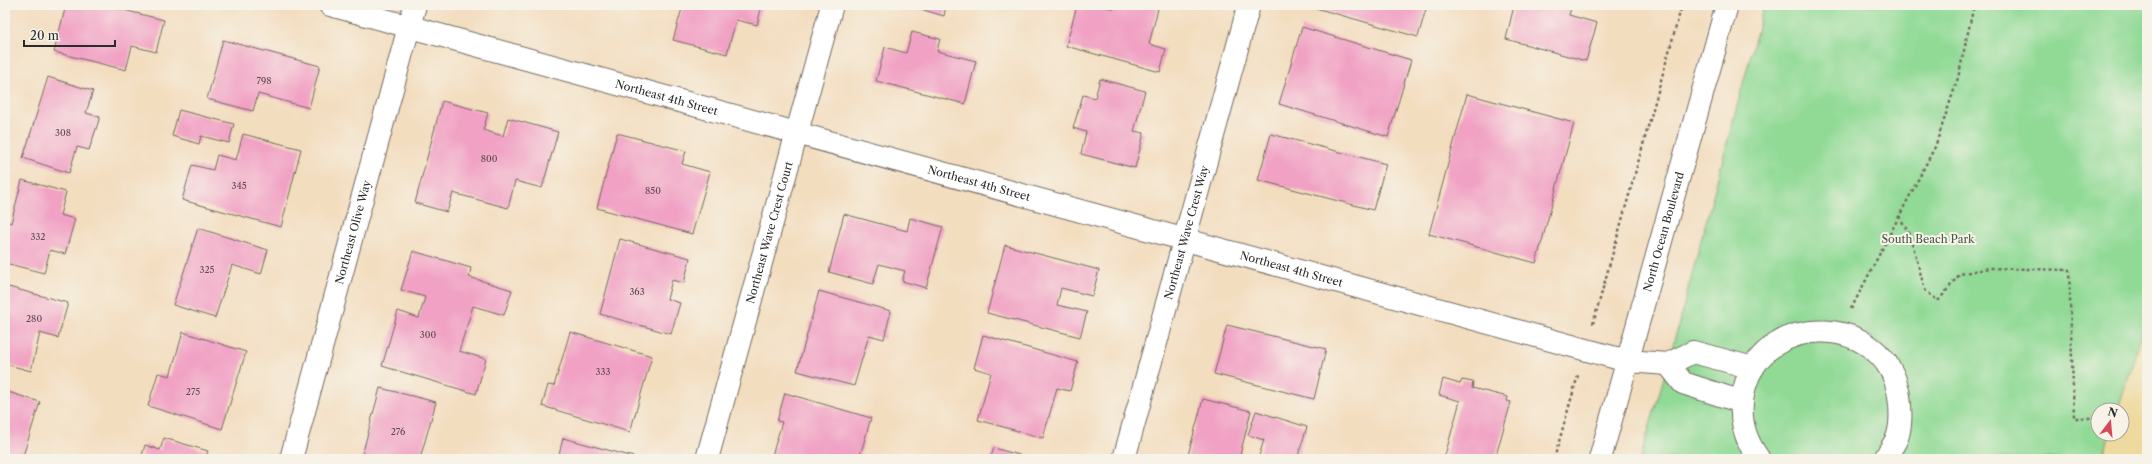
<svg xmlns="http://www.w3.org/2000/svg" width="2152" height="464" font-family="'Libre Caslon Text',serif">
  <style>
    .green { fill: #91da96; stroke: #5e8260 }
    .sand { fill: #eeda9e; stroke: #8c8264 }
    .building { fill: #f1a2c4 }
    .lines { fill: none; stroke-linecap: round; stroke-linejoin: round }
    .minor-casing { stroke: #71695f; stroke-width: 24 }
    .major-casing { stroke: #71695f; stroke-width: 24 }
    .path { stroke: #71695f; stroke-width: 2.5; stroke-dasharray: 3 3; stroke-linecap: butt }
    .minor { stroke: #fff; stroke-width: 22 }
    .major { stroke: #fff; stroke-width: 22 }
    .labels { text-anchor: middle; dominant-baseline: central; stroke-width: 4; stroke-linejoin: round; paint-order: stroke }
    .number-label { font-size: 9px; fill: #5c4951 }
    .street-label { font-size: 11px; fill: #2b2b2b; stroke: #f7f3e8 }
    .park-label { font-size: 11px; fill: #445746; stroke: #f7f3e8 }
  </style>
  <rect width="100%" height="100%" fill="#f7f3e8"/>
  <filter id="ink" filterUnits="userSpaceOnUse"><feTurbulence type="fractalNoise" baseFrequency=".025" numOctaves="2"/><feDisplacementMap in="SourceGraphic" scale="8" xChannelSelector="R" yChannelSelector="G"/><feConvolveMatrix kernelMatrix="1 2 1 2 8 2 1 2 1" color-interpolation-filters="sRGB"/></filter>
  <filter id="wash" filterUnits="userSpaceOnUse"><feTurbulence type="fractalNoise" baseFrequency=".012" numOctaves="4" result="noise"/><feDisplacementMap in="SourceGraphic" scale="16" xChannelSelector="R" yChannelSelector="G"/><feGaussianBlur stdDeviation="0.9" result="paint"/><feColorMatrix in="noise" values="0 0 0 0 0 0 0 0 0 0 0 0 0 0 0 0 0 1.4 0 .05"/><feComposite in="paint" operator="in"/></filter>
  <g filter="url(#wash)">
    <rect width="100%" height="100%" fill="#f3ddbf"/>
    <path class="green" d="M1764,5H2147V318L2118,410H2098V434H2110L2102,459H1640L1668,364Z"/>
    <path class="sand" d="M2147,318V459H2102L2110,434H2122V410H2118Z"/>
    <g id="blocks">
      <path class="building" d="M66,5H103L164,20L156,52L132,46L126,70L54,52Z
        M660,5H670V8Z
        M683,5H762L757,25L736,20L727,54L673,40Z
        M907,5H946L944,16Z
        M1077,5H1100L1114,9L1115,5H1159L1149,44L1166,49L1160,72L1066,46Z
        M1305,5H1427L1418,37Z
        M1512,5H1572L1569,15L1597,23L1586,61L1506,39L1514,6Z
        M1302,27L1411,60L1388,137L1279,104Z
        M912,32L940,39L937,51L976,61L965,104L876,81L885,47L906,53Z
        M223,40L320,66L309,108L258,94L253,111L207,99Z
        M48,77L93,91L86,113L100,117L89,150L77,147L69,173L23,158Z
        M1100,79L1145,91L1134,131L1144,133L1135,168L1081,154L1086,132L1073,128L1083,95L1095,98Z
        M1467,94L1574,123L1536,263L1429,234Z
        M442,101L488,113L483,130L503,136L508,118L558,132L542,188L515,181L508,208L453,193L447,212L415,203Z
        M179,110L234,124L229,143L201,136L199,144L172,136Z
        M617,133L686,151L682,164L710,172L692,234L597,208Z
        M243,134L301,149L281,227L182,200L192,165L213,170L217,155L236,160Z
        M1271,134L1386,164L1373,210L1258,180Z
        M22,180L66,192L60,215L75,219L65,254L50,250L44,273L5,263V221L11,223Z
        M844,214L907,231L910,218L943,227L926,288L902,281L905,271L879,264L873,284L829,272Z
        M198,228L268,250L261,274L232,265L215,318L173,305Z
        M620,239L690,258L684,283L672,280L667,299L680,303L671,334L600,314Z
        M1005,245L1099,270L1092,296L1061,288L1057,305L1087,312L1080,337L987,313Z
        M413,251L471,268L469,277L512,290L504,315L473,306L459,351L486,359L476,394L382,366L398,311L419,318L425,297L401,290Z
        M5,286L68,303L58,338L40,333L31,371L5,364Z
        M819,291L891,311L884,339L869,335L854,386L797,371Z
        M1227,325L1326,349L1314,399L1214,374Z
        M183,332L246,352L222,429L148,406L158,373L170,376Z
        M570,332L652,356L630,432L542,406L548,385L554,386Z
        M983,335L1078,362L1070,391L1057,388L1043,438L978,420L991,373L974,368Z
        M1443,379L1460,384L1462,380L1473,382L1472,388L1508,397L1507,401L1511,402L1495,459H1444L1460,401L1439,395Z
        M380,388L436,402L420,459H361Z
        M5,391L40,402L22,459H5Z
        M785,393L871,418L859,459H771L782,422L777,421Z
        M1203,399L1251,411L1239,459H1187Z
        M1256,411L1307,427L1297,459H1258L1264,440L1248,435Z
        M164,438L208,451L205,459H141L145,445L160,450Z
        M563,438L634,457V459H558Z
        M994,448L1034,459H990Z"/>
    </g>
  </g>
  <g filter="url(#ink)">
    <use href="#blocks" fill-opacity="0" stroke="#71695f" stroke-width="1"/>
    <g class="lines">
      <g class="minor-casing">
        <g id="minor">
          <path id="s1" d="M330,5L1627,361L1668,364L1693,352L1753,368"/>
          <path d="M1668,364L1683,383L1742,402"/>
          <path id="s2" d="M291,459L415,5"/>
          <path id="s3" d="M707,459L832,5"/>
          <path id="s4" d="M1124,459L1249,5"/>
          <path d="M1759,459C1744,439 1738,415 1744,390C1763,309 1887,313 1899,396C1901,410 1902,424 1897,438C1894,445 1888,452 1885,459"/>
        </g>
      </g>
      <g class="major-casing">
        <g id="major">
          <path id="s5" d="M1600,459L1727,5"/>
        </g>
      </g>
      <path class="path" d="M1899,216L1910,235L1925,290L1938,301L1960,274L1989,268L2069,270L2074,418H2090L2098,421
        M1851,309L1935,147L1958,78L1974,5
        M1593,324L1682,5
        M1554,459L1578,375"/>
      <use href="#minor" class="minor"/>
      <use href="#major" class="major"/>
    </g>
  </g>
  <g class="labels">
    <g class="number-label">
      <text x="264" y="80">798</text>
      <text x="63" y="132">308</text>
      <text x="489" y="158">800</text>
      <text x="239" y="185">345</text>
      <text x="653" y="190">850</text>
      <text x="38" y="236">332</text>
      <text x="207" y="269">325</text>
      <text x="637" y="291">363</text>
      <text x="34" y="318">280</text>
      <text x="428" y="334">300</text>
      <text x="603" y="371">333</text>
      <text x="193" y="391">275</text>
      <text x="398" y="431">276</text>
    </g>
    <g class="street-label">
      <text stroke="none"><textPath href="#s1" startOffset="349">Northeast 4th Street</textPath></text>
      <text stroke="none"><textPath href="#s1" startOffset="673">Northeast 4th Street</textPath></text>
      <text stroke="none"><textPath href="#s2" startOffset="235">Northeast Olive Way</textPath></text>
      <text stroke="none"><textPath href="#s3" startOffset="235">Northeast Wave Crest Court</textPath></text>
      <text stroke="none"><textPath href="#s4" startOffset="235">Northeast Wave Crest Way</textPath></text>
      <text stroke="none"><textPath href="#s5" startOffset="236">North Ocean Boulevard</textPath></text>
      <text stroke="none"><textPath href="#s1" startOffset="997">Northeast 4th Street</textPath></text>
    </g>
    <g class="park-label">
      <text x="1928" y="239">South Beach Park</text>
    </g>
  </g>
  <rect width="2152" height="464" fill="none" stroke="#f7f3e8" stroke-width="20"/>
  <g transform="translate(2110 422) rotate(16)"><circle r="19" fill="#f7f3e8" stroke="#a5a39c"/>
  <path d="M0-3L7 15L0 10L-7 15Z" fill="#d1495b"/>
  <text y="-6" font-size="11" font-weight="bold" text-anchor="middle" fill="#2b2b2b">N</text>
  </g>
  <path d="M24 40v6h91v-6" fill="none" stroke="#2b2b2b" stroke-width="2"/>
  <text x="30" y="40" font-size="12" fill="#2b2b2b" stroke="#f7f3e8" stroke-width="3" paint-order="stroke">20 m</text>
</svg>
